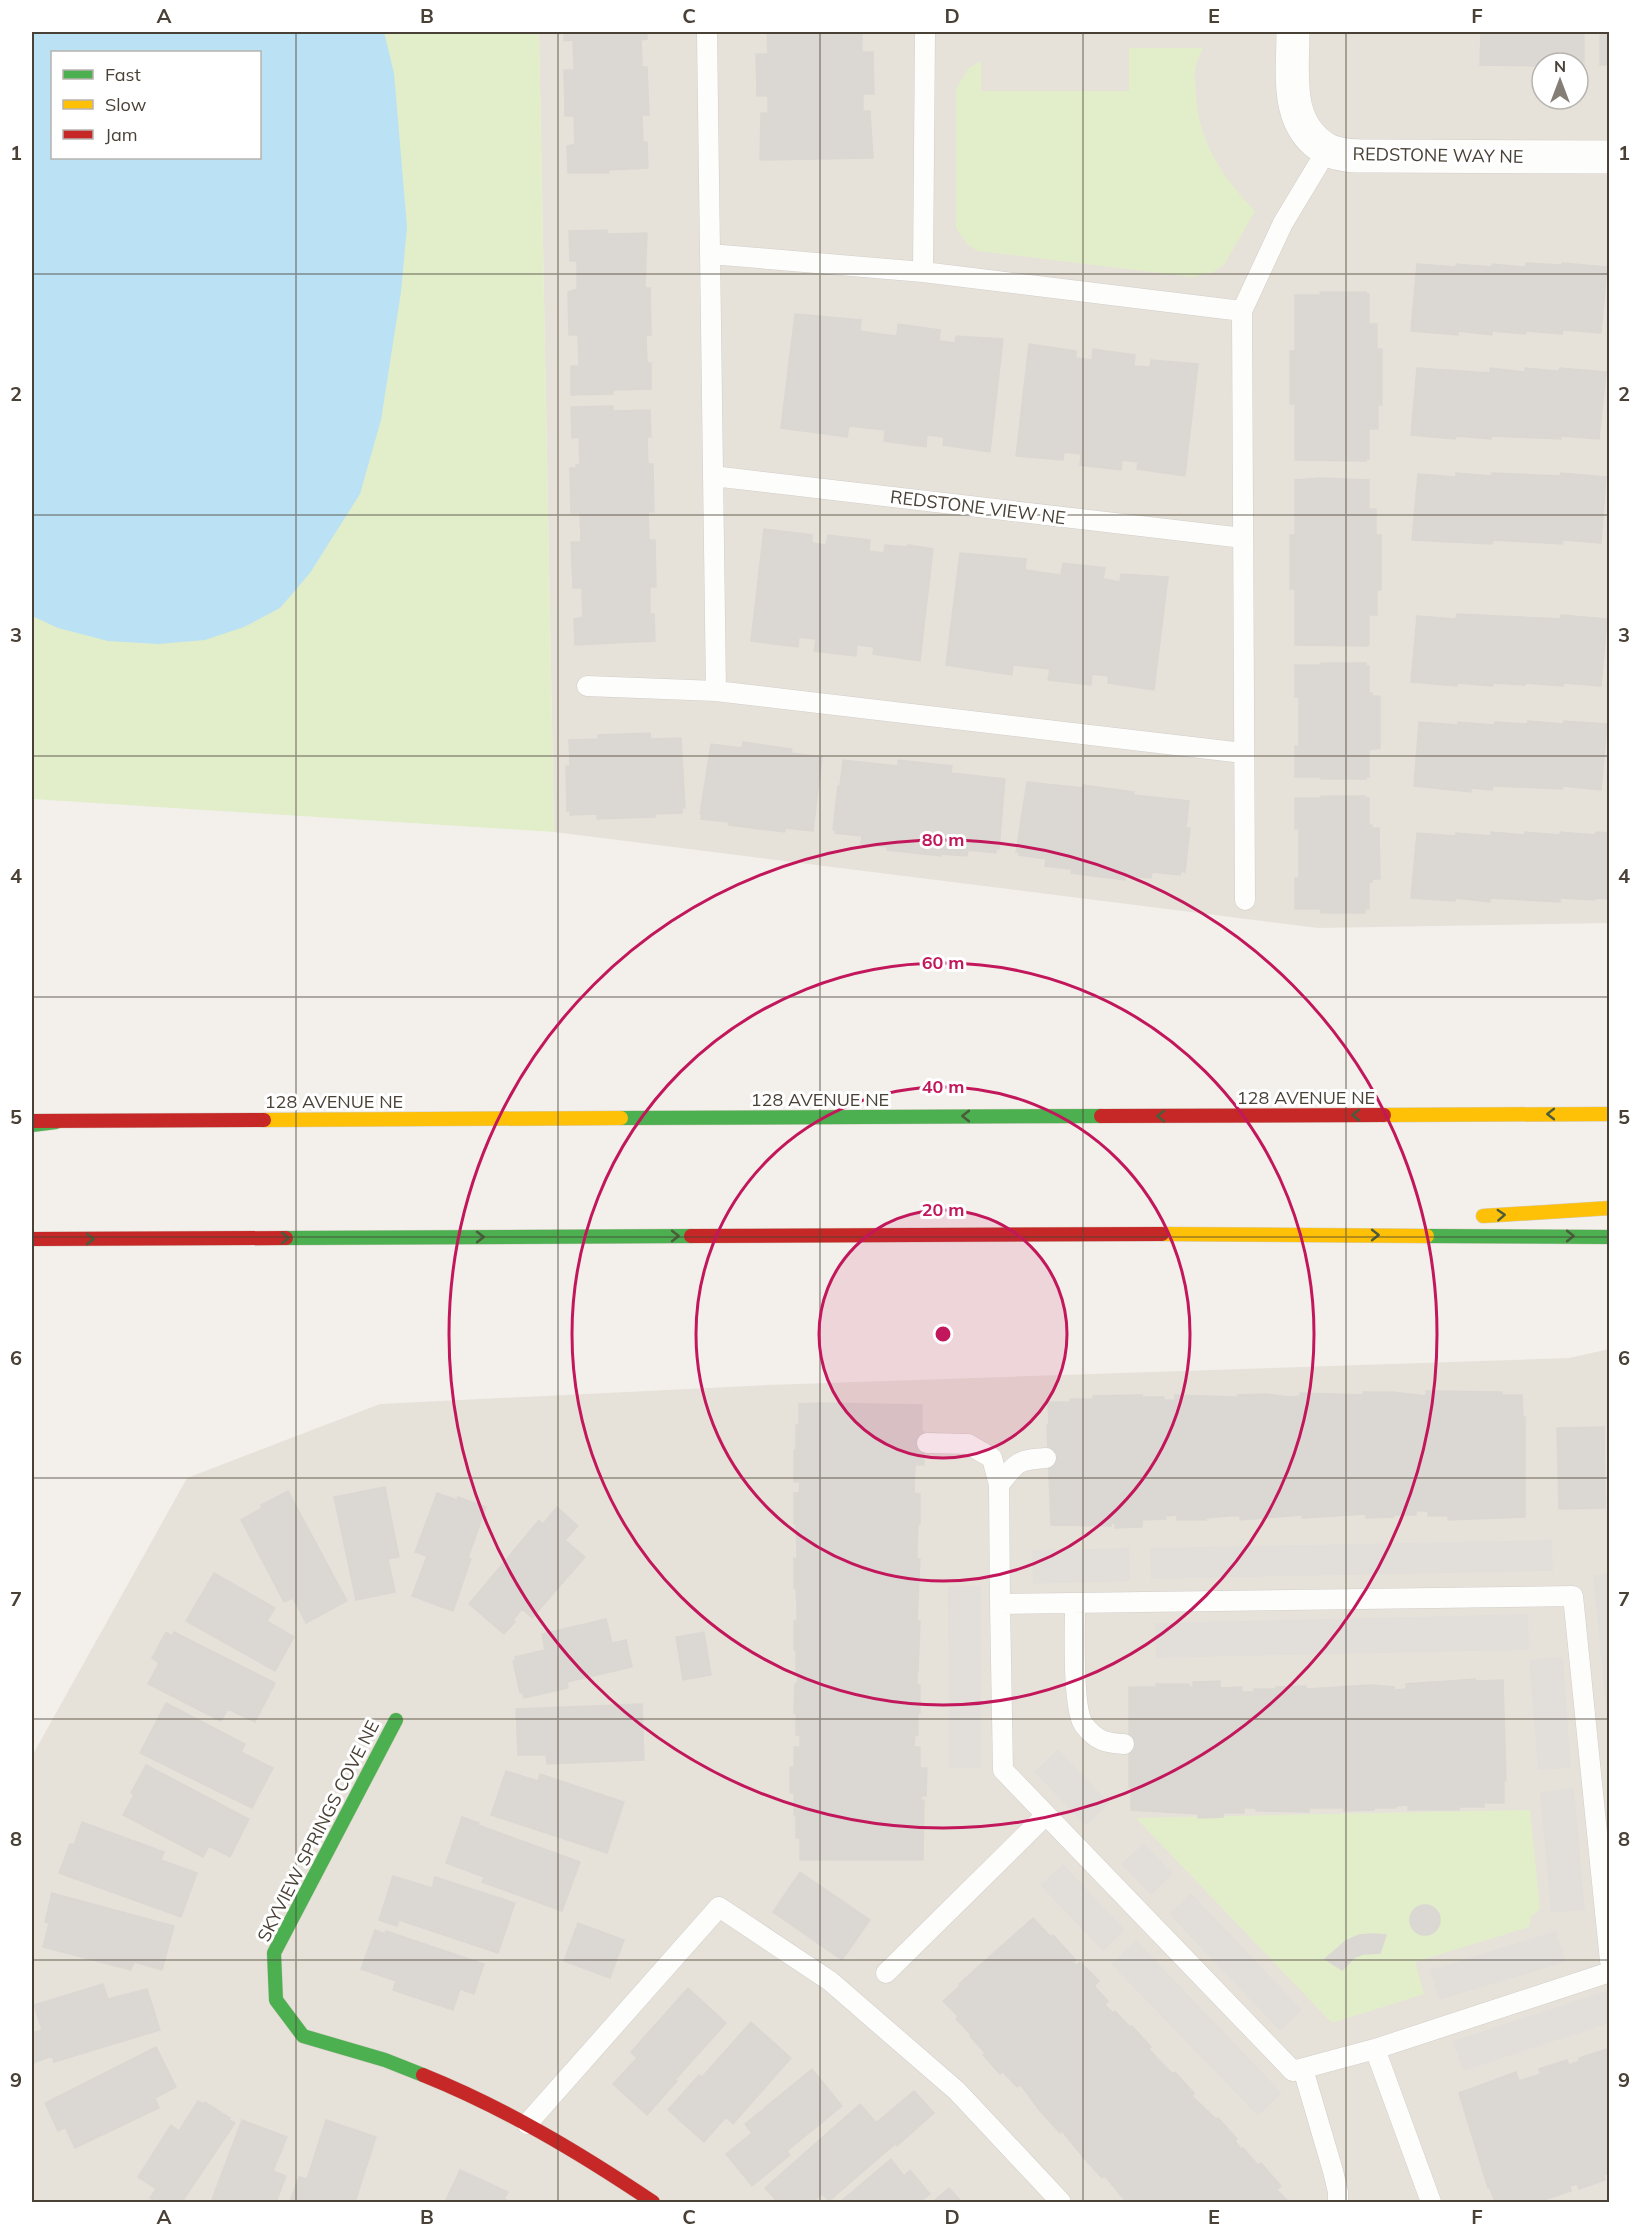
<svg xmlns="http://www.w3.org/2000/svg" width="1641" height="2234" font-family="Mulish,sans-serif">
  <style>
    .residential { fill: #e7e2d9; fill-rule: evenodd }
    .green { fill: #e2eeca; fill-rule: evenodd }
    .parking { fill: #e2dfdb }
    .water { fill: #bae1f4; fill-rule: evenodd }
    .building { fill: #dbd7d2; stroke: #dbd7d2; stroke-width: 1.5 }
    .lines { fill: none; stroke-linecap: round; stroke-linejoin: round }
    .lane-casing { stroke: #d1cec9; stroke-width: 21 }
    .street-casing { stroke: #d1cec9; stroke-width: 34 }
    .fast-casing { stroke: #d3cdc2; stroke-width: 15 }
    .slow-casing { stroke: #d3cdc2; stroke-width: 15 }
    .jam-casing { stroke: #d3cdc2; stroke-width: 15 }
    .lane { stroke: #fdfdfc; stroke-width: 20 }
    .street { stroke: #fdfdfc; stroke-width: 33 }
    .fast { stroke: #4caf50; stroke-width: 14 }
    .slow { stroke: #ffc107; stroke-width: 14 }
    .jam { stroke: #c62828; stroke-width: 14 }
    .oneway { stroke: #4a5c3c }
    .grid { fill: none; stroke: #4a4136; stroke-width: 1.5; stroke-opacity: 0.55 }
    .ring { fill: none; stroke: #c2185b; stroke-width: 3 }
    .labels { text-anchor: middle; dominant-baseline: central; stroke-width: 6; stroke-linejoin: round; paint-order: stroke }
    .street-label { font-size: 18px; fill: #4a4136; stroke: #fff }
    .centre { fill: #c2185b; stroke: #fff; stroke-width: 3 }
    .ring-label { font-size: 18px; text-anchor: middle; font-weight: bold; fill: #c2185b; stroke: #fff; stroke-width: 6; stroke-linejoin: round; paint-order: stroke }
    .neatline { fill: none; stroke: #4a4136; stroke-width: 2 }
    .grid-label { font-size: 20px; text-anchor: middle; font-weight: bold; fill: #4a4136 }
  </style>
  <rect width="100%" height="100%" fill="#f3f0ec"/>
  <path class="residential" d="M539,32H1609V923L1318,928L554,832ZM1542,63H1578V99H1542Z
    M1609,1349V2202H32V1756L187,1478L380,1404L767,1385L1569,1358Z"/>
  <path class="green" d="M32,32H539L554,832L32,799ZM52,52H260V158H52Z
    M1129,48H1203C1200,55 1196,62 1195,70C1194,77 1196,86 1196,93C1198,141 1222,177 1255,211L1224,265L1213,272L1193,277L978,251L968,245L956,228V89L969,68L981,61V91H1129Z
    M1530,1810L1540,1909L1531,1917L1529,1927L1415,1962L1424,1994L1332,2023L1136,1818Z"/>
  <path class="parking" d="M1552,1540L1553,1571L1151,1579L1150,1548Z
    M1129,1548L1130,1581L1033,1584L1032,1550Z
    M1609,1573H1610L1609,1740L1593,1575Z
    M948,1586H981V1768H949Z
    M1528,1614L1529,1650L1156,1658L1155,1623Z
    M1563,1657L1571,1768L1538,1770L1529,1660Z
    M1058,1749L1109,1803L1086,1826L1034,1772Z
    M1574,1788L1585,1910L1551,1913L1540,1792Z
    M1144,1843L1173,1874L1151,1895L1121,1864Z
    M1063,1864L1125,1930L1103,1951L1040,1885Z
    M1191,1893L1302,2010L1280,2031L1169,1914Z
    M1556,1931L1566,1962L1439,2000L1430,1970Z
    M1136,1940L1282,2093L1258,2116L1111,1964Z
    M1609,1990V2023L1463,2071L1453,2041Z"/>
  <path class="water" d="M32,32H384L394,73L407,227L401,292L381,420L360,494L310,573L280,608L244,627L205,640L158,644L108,641L58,628L32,616ZM52,52H260V158H52Z"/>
  <path class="building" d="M564,32H647V39L641,40L642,67H647L649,115H642L643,142H647L648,168L608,170L609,173H568L567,146L575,144L574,116H565L564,70H574L573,40L564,41Z
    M767,32H862V52H873L874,94H863V111H870L873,158L760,160L761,113H768V96H757L756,54H768Z
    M1481,32H1584V66H1578V63H1542V66L1480,65Z
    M1600,32H1610V65H1600Z
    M607,230V234L647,233L645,288H650L651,335H646L647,363H651V389L613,390V394L571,395V366H579L578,335H569L568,292L577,289V261H570L569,231Z
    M1526,263L1561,265L1562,263L1607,267L1601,333L1563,330L1562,334L1526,331L1525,334L1492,331V335L1458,331V335L1411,331L1417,264L1456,267V264L1492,267V264L1525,267Z
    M1320,292H1366V294H1369V324H1377V349H1382V405H1378V429H1369V459H1366V461L1295,460V404H1290V351H1295V295H1321Z
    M795,314L861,320L860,331L879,334L897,336L898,324L940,330L939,341L955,343L956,336L1003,339L990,452L943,445L944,437L927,435L926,447L884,441L885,430L849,426L847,437L781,428Z
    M1029,344L1076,351V358L1092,360L1093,349L1135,355L1134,366L1150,367L1151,360L1198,364L1185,476L1137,469L1138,462L1122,460L1121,470L1080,465L1081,454L1064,452L1063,460L1016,456Z
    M1417,368L1490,373V368L1525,372V368L1558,371L1560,368L1606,372L1599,439L1561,436V439L1491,436V439L1456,436L1455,439L1411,435Z
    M613,406V411L650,410L651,437H647L648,464H653L654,512H648L649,540H655L656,587H650V614H654L655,641L575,645L574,619L583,617L582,588H573L571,542H581L580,513H571L570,468H577L576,465H580L579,437L572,438L571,407Z
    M1456,473L1491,476L1492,473L1560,476L1561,473L1606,477L1601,543L1563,540L1562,544L1493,540L1492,544L1412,540L1418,474L1456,477Z
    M1321,478L1369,480V509H1376V535H1381V590H1377V615H1369V645L1366,646L1295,645V589H1290V535H1295V480Z
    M764,529L812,535V543L826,545L828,535L870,540L869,551L884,553L885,545L908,547V545L933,549L920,661L873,654L874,647L857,645L856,656L814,651L816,639L799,637L798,647L751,641Z
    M960,553L1026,559L1025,570L1061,575L1063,563L1105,568L1103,579L1120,582L1121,574L1168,577L1154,690L1108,683V676L1092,674L1091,685L1048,680L1050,669L1013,665L1012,675L946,665Z
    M1457,614L1561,619V615L1607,619L1601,686L1563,683V686L1526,683L1525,685L1493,683L1492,686L1457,683V686L1411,682L1417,616L1456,619Z
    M1321,663H1366V666H1369V693H1372V696H1380V748L1369,750V777H1366V779H1321V777H1295V746H1299V697H1295V665H1321Z
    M1528,721L1563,724L1564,721L1607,724L1601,790L1563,786L1562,789L1493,786L1492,790L1471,788V792L1414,786L1419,722L1458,725V722L1494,725L1495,722L1527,724Z
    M650,733L651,739L681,738L685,808H682V813L655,814V817L597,819V814L570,815V811H567L566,766H570L569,740L598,739V735Z
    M743,742L792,749L791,753L822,757L813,831L785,828V832L729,825V822L701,819L702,814H700L711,744L742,748Z
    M843,760L898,766V760L952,766L951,773L1005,779L999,849H996V853L968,850L967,856L941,854V856L887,850L888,847L861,844L862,836L835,833V830H833L838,786H840Z
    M1027,782L1083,788V785L1134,792V795L1189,801L1186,828H1190L1185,872L1181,871L1180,875L1152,872L1151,878L1125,876V880L1071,873L1072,869L1045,866L1046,859L1019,855V852H1016Z
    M1321,796H1365V798H1369V825H1372V828H1379L1380,879H1372V882H1369V909H1365V913H1321V909H1295V878H1299V829H1295V798H1321Z
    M1491,832L1525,835V832L1560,835V832L1595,835L1596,832L1610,833V899L1595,898V900L1560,898V902L1490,898V902L1455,898V901L1411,898L1417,833L1455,836L1456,833L1491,836Z
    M1426,1391L1502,1392V1395H1522L1523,1417H1525V1517L1448,1520V1516H1428V1511H1416V1515H1394V1517L1366,1518V1514L1302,1518V1515L1240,1520V1516H1228L1206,1518V1520H1177V1515L1165,1516L1166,1519L1142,1520V1527L1115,1528V1523H1111V1526L1051,1525L1047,1425H1049L1048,1402H1070V1399H1093V1396L1142,1395V1397H1164V1400H1175V1395L1238,1397V1395L1267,1394L1289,1397L1300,1396V1393L1363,1395V1392H1392L1426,1396Z
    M822,1403L922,1405V1432H924V1465H915L914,1493L920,1494V1524H918L917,1546V1559H920L917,1621H920L918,1672H917V1685H920V1713H918V1735H915L914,1747H920V1768H927L926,1796H921V1800H924L923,1860H800V1838H796V1815H794V1793H790V1767H794V1747H800V1735H796V1713H794L795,1684H797L798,1673H796V1650H794V1621H797V1610L796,1588H794V1558L797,1559L796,1524H794V1493H799L800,1482H794V1450H796V1425H799V1404Z
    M1604,1427L1605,1508L1559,1509L1557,1428Z
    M385,1487L399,1557L388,1559L395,1592L356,1600L334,1497Z
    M288,1491L347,1601L306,1623L293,1598L284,1602L241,1520L262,1508L261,1505Z
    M437,1493L457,1500L458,1497L486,1507L468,1558L471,1559L453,1611L412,1596L427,1556L415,1552Z
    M557,1507L578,1526L565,1540L585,1557L532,1618L522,1609L513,1620L515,1622L504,1634L469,1604L539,1520L543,1524Z
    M214,1573L275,1608L267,1621L294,1637L275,1671L186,1621Z
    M606,1619L612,1643L626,1640L632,1667L567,1682L568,1688L524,1698L523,1693H520L513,1661L516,1660L515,1657L545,1650L542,1634Z
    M166,1632L172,1636L174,1632L275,1683L255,1722L228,1709L221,1721L148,1684L159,1663L152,1658Z
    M704,1632L711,1675L683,1680L676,1637Z
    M1475,1679V1681L1503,1680L1506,1781H1504V1803H1484V1807H1459V1810H1408V1805L1396,1806V1808H1374V1810L1344,1811V1808H1309V1812L1256,1811V1808H1244V1813H1223V1817L1198,1818V1814L1131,1810V1787H1129V1687H1156V1684H1189V1687H1193V1682L1220,1681V1688L1242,1687V1692H1254V1689H1276V1687L1306,1686V1689L1372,1685L1394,1687L1395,1690L1406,1689V1684Z
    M166,1703L245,1744L241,1752L273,1768L252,1808L140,1753Z
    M642,1704L644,1760L547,1764L546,1755H518L516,1709Z
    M146,1765L249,1819L230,1857L209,1846L203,1857L123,1815L134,1795L131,1793Z
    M506,1771L538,1781L540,1774L624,1802L607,1853L491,1815Z
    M462,1817L479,1823L478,1825L580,1862L562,1911L482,1882L484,1877L446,1863Z
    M82,1822L164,1852L161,1860L197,1873L181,1917L59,1873L70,1844L74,1845Z
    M800,1872L870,1920L842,1960L773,1912Z
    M393,1876L432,1888L435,1877L515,1903L498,1953L399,1920L397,1926L379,1920Z
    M52,1893L174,1926L162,1970L134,1962L131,1970L43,1947L49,1923L45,1922Z
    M1410 1920a15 15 0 1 1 30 0a15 15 0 1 1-30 0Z
    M1033,1918L1051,1937L1053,1935L1076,1960L1073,1962L1076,1965L1080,1962L1099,1981L1094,1986L1108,2001L1105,2005L1113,2013L1115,2011L1130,2027L1132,2026L1151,2047L1149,2049L1157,2058L1173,2074L1175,2072L1194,2093L1192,2096L1216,2119L1218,2118L1237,2139L1235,2141L1242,2150L1243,2148L1258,2165L1261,2163L1281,2186L1277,2190L1289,2202H1126L1105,2176L1102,2178L1083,2157L1062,2131L1060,2133L1040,2111L1020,2084L1017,2087L1002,2071L1000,2074L983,2055L985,2053L970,2036L971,2035L956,2019L958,2016L943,2001L960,1986L959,1984Z
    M578,1923L624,1940L610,1978L564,1961Z
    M375,1930L385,1934L386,1931L484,1964L474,1994L460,1989L453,2010L393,1990L396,1981L361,1969Z
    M1372,1934L1386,1935L1380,1953L1363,1954L1355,1957L1342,1970L1325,1959L1346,1941L1359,1935Z
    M103,1984L108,1999L147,1989L160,2030L54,2062L52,2056L33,2063L32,2033L42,2030L34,2005Z
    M688,1988L726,2023L675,2080L677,2081L647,2115L613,2084L637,2058L631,2052Z
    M751,2022L791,2058L733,2124L726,2117L704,2142L668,2110L699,2075L702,2077Z
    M156,2047L176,2087L155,2098L159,2108L75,2148L65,2127L58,2131L45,2103Z
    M1610,2048V2173L1604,2175L1605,2180L1579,2189L1577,2184L1570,2186L1571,2191L1541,2201V2199L1529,2202H1495L1490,2188H1488L1459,2093L1516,2072L1519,2081L1541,2074L1539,2069L1567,2060L1569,2065L1579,2061V2058Z
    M812,2069L842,2106L787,2151L790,2155L752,2186L726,2154L752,2133L745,2124Z
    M914,2091L934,2113L897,2146L877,2122Z
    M198,2101L204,2104L205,2102L230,2118L229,2120L235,2123L182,2202H157L150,2198L156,2189L138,2177L171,2125L179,2131Z
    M860,2104L895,2144L829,2201L822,2194L813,2202H778L765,2188Z
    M242,2120L287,2137L273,2171L286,2176L276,2202H211Z
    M326,2120L376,2137L355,2202H290L299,2177L307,2179Z
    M891,2159L904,2176L910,2170L930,2194L920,2202H840Z
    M460,2170L508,2192L504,2199L511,2202H445Z
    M949,2188L962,2202H933Z"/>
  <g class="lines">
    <g class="lane-casing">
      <path id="lane" d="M707,32L716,691
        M710,254L923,272L1242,311
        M923,272L925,32
        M713,476L1243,538
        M587,686L716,691L1243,753
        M1245,900L1242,311L1283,223L1327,150
        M927,1443L968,1444L992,1458L999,1485L1000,1604
        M999,1485C1017,1462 1017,1460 1046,1458
        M1075,1603C1075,1626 1072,1710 1084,1725C1096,1741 1106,1743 1124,1744
        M1610,1961L1573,1596L1000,1604L1003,1770L1293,2071L1375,2049L1610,1972
        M886,1973L1046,1815
        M1375,2049L1431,2202
        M1303,2069L1333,2171L1338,2192V2202
        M527,2124L719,1907L830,1981L957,2091L1061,2202"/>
    </g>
    <g class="street-casing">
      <path id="street" d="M1293,32C1293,73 1284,125 1326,149C1340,157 1361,156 1376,156L1610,157"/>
    </g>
    <g class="fast-casing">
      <path id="fast" d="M621,1118L1101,1116
        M32,1125L56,1122
        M1427,1236L1610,1237
        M286,1238L691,1236
        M396,1720L274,1953L276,2000L303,2036L385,2060L423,2075"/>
    </g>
    <g class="slow-casing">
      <path id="slow" d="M1384,1115L1610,1114
        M264,1120L621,1118
        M1483,1216L1610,1208
        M1162,1234L1427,1236"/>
    </g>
    <g class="jam-casing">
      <path id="jam" d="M1101,1116L1384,1115
        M32,1121L264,1120
        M691,1236L1162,1234
        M32,1239L286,1238
        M423,2075C505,2108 580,2153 653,2202"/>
    </g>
    <use href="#lane" class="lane"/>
    <use href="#street" class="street"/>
    <use href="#fast" class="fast"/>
    <use href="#slow" class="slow"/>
    <use href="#jam" class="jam"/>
  </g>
  <defs><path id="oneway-chevron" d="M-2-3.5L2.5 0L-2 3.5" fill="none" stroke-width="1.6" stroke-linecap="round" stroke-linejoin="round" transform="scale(1.5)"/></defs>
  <g class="oneway">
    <use href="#oneway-chevron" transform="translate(1551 1114) rotate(180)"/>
    <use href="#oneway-chevron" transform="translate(1356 1115) rotate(180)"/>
    <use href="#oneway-chevron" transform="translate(966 1116) rotate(180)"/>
    <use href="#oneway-chevron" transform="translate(1161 1116) rotate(180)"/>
    <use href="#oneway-chevron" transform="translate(1501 1215) rotate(-3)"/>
    <use href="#oneway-chevron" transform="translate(1375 1235)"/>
    <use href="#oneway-chevron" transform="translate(675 1236)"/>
    <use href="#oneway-chevron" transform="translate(1570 1236)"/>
    <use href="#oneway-chevron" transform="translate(480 1237)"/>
    <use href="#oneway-chevron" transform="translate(285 1238)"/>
    <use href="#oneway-chevron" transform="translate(90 1239)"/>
  </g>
  <path class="grid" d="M296,32V2202M558,32V2202M820,32V2202M1083,32V2202M1346,32V2202M32,274H1610M32,515H1610M32,756H1610M32,997H1610M32,1237H1610M32,1478H1610M32,1719H1610M32,1960H1610"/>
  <circle cx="943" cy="1334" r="124" fill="#c2185b" fill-opacity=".12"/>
  <g class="ring">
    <circle cx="943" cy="1334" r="124"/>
    <circle cx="943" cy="1334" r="247"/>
    <circle cx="943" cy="1334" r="371"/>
    <circle cx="943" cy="1334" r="494"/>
  </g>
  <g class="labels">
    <g class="street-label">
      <text transform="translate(1438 155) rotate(1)">REDSTONE WAY NE</text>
      <text transform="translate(978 507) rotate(7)">REDSTONE VIEW NE</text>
      <text x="1306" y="1097">128 AVENUE NE</text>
      <text x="820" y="1099">128 AVENUE NE</text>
      <text x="334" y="1101">128 AVENUE NE</text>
      <text transform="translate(318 1831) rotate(-63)">SKYVIEW SPRINGS COVE NE</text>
    </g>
  </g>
  <circle cx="943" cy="1334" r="9" class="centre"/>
  <g class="ring-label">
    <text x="943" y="846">80 m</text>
    <text x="943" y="969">60 m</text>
    <text x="943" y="1093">40 m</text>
    <text x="943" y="1216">20 m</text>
  </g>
  <rect width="1641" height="2234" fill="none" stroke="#ffffff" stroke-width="66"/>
  <rect x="51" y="51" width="210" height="108" fill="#ffffff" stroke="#b7b3af" stroke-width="1.5"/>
  <rect x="63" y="70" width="30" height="9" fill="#4caf50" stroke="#b7b3af" stroke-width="1.5"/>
  <text x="105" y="81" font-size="18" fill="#4a4136">Fast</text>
  <rect x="63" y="100" width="30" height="9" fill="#ffc107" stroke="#b7b3af" stroke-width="1.5"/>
  <text x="105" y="111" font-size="18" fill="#4a4136">Slow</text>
  <rect x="63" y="130" width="30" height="9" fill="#c62828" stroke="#b7b3af" stroke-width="1.5"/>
  <text x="105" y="141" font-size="18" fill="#4a4136">Jam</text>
  <g transform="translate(1560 81)"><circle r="28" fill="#ffffff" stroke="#b7b3af" stroke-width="1.5"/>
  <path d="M0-4.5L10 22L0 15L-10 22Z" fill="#857e76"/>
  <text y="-9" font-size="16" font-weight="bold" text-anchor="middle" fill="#4a4136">N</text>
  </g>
  <rect x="33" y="33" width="1575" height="2168" class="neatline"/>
  <g class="grid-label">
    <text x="164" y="23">A</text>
    <text x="427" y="23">B</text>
    <text x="689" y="23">C</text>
    <text x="952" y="23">D</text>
    <text x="1214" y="23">E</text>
    <text x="1477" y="23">F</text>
    <text x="16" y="160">1</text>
    <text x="1624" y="160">1</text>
    <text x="16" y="401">2</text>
    <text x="1624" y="401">2</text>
    <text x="16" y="642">3</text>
    <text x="1624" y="642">3</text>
    <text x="16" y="883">4</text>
    <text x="1624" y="883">4</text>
    <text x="16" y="1124">5</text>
    <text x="1624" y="1124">5</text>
    <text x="16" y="1365">6</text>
    <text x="1624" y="1365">6</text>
    <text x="16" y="1606">7</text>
    <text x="1624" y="1606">7</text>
    <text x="16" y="1846">8</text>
    <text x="1624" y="1846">8</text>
    <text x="16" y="2087">9</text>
    <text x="1624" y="2087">9</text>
    <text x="164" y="2224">A</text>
    <text x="427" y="2224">B</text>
    <text x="689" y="2224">C</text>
    <text x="952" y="2224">D</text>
    <text x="1214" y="2224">E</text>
    <text x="1477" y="2224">F</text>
  </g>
</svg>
